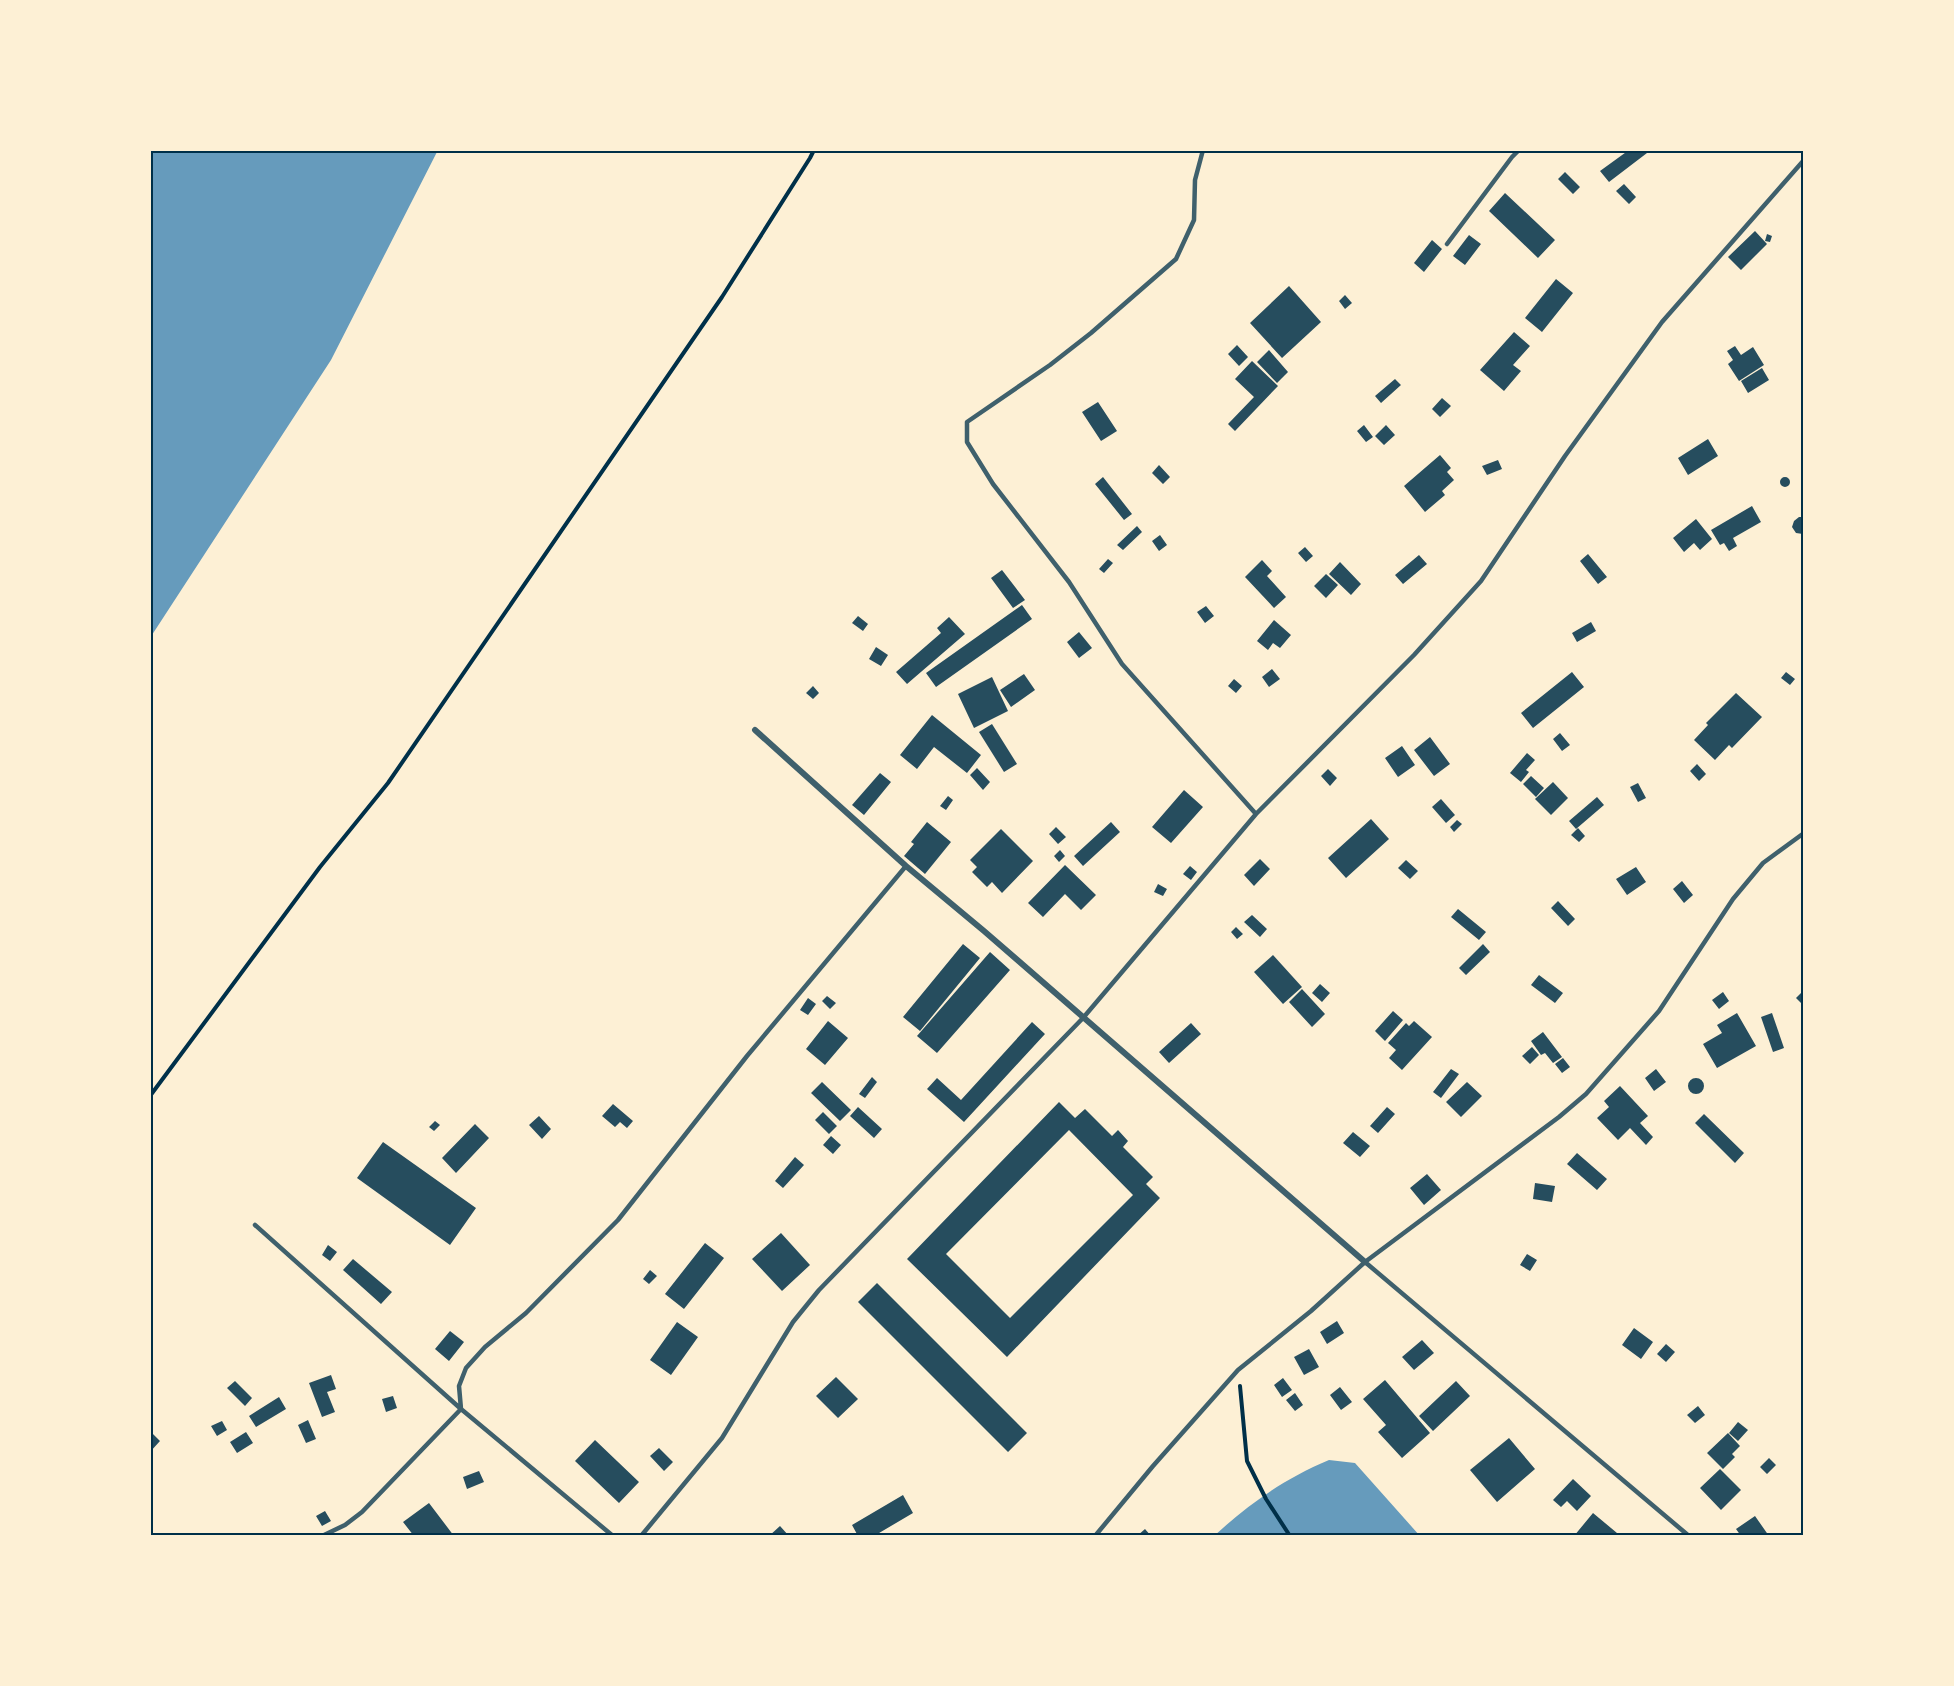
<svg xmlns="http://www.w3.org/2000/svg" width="1954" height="1686" font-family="Spectral,serif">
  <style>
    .water { fill: #669bbc }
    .building { fill: #264d5e; fill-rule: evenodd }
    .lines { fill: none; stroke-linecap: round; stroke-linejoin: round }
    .path { stroke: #003049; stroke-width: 4 }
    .service { stroke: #3f606c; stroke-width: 4.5 }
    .minor { stroke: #3f606c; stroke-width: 6 }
    .neatline { fill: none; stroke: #003049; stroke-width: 2 }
  </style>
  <rect width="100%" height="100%" fill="#fdf0d5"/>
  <path class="water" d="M150,150H438L331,360L150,638Z
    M1329,1460L1355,1463L1420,1536H1214C1250,1503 1284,1479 1329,1460Z"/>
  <path class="building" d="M1629,150H1645L1647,153L1609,182L1600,171Z
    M1565,172L1580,187L1573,194L1558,179Z
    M1624,184L1636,197L1629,204L1616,191Z
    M1505,193L1555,240L1538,258L1489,211Z
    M1755,231L1767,244L1741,270L1728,257Z
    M1767,234L1772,236L1770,242L1765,241Z
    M1469,235L1481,244L1465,265L1453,256Z
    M1432,240L1442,249L1424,272L1414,263Z
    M1556,279L1573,293L1542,332L1525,318Z
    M1289,286L1321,322L1282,358L1250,323Z
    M1345,295L1352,303L1345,309L1339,301Z
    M1514,332L1530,346L1513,365L1521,371L1504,391L1480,370Z
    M1237,345L1248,357L1239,366L1228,354Z
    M1735,346L1741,355L1753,347L1764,365L1739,381L1728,364L1733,360L1727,351Z
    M1269,350L1288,372L1277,383L1257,362Z
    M1252,361L1278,386L1235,431L1228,424L1254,397L1235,379Z
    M1762,368L1769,380L1748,393L1741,381Z
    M1395,379L1401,385L1381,403L1375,396Z
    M1442,398L1451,406L1440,417L1432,409Z
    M1098,402L1117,431L1101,441L1082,412Z
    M1364,425L1373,437L1366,442L1357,431Z
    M1386,425L1395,435L1384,445L1375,436Z
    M1708,439L1718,456L1688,475L1678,458Z
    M1440,455L1451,468L1447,472L1454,480L1442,491L1445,495L1425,512L1404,486Z
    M1498,460L1502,469L1487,475L1482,466Z
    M1159,465L1170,477L1163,484L1152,473Z
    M1103,477L1132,514L1124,520L1095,484Z
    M1780 482a5 5 0 1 1 10 0a5 5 0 1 1-10 0Z
    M1752,506L1761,522L1733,538L1737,546L1729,551L1724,543L1720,545L1711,530Z
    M1799,517H1804L1803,534L1796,533L1792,527L1794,521Z
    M1696,519L1712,539L1700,550L1694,543L1684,552L1673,538Z
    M1137,526L1142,532L1123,550L1117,545Z
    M1160,535L1167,545L1159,551L1152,541Z
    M1305,547L1313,556L1306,562L1298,553Z
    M1588,554L1607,577L1598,584L1580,561Z
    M1419,555L1427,564L1403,584L1395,575Z
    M1108,559L1113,563L1104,573L1099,569Z
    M1262,560L1272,571L1267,576L1286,597L1274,608L1245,577Z
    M1340,562L1361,584L1351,595L1329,574Z
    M1002,570L1025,600L1013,608L991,578Z
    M1326,574L1338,585L1326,598L1314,586Z
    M1022,605L1032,619L936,687L926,673Z
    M1206,606L1214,616L1205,623L1197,612Z
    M858,616L868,624L863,631L852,623Z
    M949,617L965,634L907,684L896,672L941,633L937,628Z
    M1274,620L1291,635L1280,648L1273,643L1268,650L1257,641Z
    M1591,622L1596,631L1577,642L1572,633Z
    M1079,632L1092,648L1079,658L1067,642Z
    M876,647L888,655L881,666L869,659Z
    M1272,669L1280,679L1269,687L1262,677Z
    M1572,672L1584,687L1533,728L1521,713Z
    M1786,672L1795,679L1790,685L1781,678Z
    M1024,674L1035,690L1011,707L1000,690Z
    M992,677L1008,711L974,728L958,694Z
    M1234,679L1242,686L1236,693L1228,686Z
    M813,686L819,693L813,699L806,693Z
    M1736,693L1762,717L1732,748L1729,745L1715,760L1694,740L1708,725L1706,723Z
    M932,715L981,755L967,773L934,747L917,769L900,755Z
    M992,724L1017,764L1004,772L979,732Z
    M1560,733L1570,745L1562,751L1553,739Z
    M1430,737L1450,764L1434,776L1414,750Z
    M1402,746L1415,765L1398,777L1385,758Z
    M1527,753L1535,760L1526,770L1529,772L1521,782L1510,773Z
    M1697,764L1706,774L1699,781L1690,771Z
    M977,768L990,782L983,790L970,775Z
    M1328,769L1337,778L1330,786L1321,776Z
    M880,773L891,782L864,815L852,805Z
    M1531,776L1544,788L1536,797L1523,784Z
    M1553,782L1568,798L1551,815L1535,799Z
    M1638,783L1646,798L1638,802L1630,787Z
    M1184,790L1203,807L1171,843L1152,827Z
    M948,796L953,800L946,810L940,806Z
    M1597,797L1604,805L1576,829L1569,821Z
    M1441,799L1455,815L1446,823L1432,807Z
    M1371,819L1389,839L1346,878L1328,858Z
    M1457,820L1462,824L1454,832L1450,827Z
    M927,822L951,842L925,874L904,856L914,844L911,842Z
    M1111,822L1120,832L1083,866L1074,856Z
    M1056,827L1066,837L1058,844L1049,834Z
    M1578,828L1585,836L1579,842L1571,835Z
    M1001,829L1033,861L1002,893L992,882L987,887L972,872L977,867L970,860Z
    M1060,850L1065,856L1059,862L1054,856Z
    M1260,859L1270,869L1254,886L1244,875Z
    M1406,860L1418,871L1410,879L1398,868Z
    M1065,865L1096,895L1081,910L1065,894L1043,917L1028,903Z
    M1190,866L1197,872L1191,880L1183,874Z
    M1636,867L1646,882L1627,895L1616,879Z
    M1682,881L1693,895L1684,903L1673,889Z
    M1158,884L1167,889L1163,896L1154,892Z
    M1558,901L1575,919L1568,926L1551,908Z
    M1458,909L1486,932L1479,940L1451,917Z
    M1252,915L1267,929L1260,937L1244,922Z
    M1236,927L1243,934L1237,939L1231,932Z
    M963,944L980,958L920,1031L903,1017Z
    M1483,944L1490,952L1466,975L1459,968Z
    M990,952L1010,970L937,1053L917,1036Z
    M1273,955L1302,987L1283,1004L1254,972Z
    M1539,975L1563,993L1555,1003L1531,985Z
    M1320,984L1330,993L1322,1002L1312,993Z
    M1302,989L1325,1014L1312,1027L1289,1002Z
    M1804,990V1006L1796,998Z
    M1723,992L1729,1001L1719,1009L1712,1000Z
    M827,996L836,1003L830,1009L822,1001Z
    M808,998L816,1004L808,1015L800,1010Z
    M1393,1011L1403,1020L1385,1041L1375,1031Z
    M1737,1013L1756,1046L1717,1068L1703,1044L1722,1033L1717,1025Z
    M1772,1013L1784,1048L1773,1052L1761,1017Z
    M828,1021L848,1038L825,1065L806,1049Z
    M1414,1021L1432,1037L1402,1070L1389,1058L1396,1050L1388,1043L1406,1023L1409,1026Z
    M1032,1022L1045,1034L964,1122L927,1089L937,1078L961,1100Z
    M1191,1023L1201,1034L1169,1063L1159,1052Z
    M1543,1032L1562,1057L1553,1063L1545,1053L1541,1055L1531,1041Z
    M1532,1047L1539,1055L1530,1064L1522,1056Z
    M1563,1058L1570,1067L1562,1073L1555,1064Z
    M1451,1069L1459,1074L1441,1098L1433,1092Z
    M1656,1069L1666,1082L1654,1091L1645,1078Z
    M872,1077L877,1082L865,1098L859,1094Z
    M1688 1086a8 8 0 1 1 16 0a8 8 0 1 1-16 0Z
    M822,1082L851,1110L840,1121L811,1093Z
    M1467,1082L1482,1096L1461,1117L1446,1102Z
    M1620,1086L1648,1116L1640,1123L1653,1137L1646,1145L1630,1128L1618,1140L1597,1118L1609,1107L1604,1101Z
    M1059,1102L1075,1118L1085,1109L1112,1136L1118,1130L1128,1141L1123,1147L1153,1177L1146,1184L1160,1198L1007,1357L907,1259ZM1069,1130L1133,1195L1010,1318L946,1254Z
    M613,1104L633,1121L627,1128L620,1122L615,1127L602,1116Z
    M858,1107L882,1129L874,1138L850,1116Z
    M1387,1107L1395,1114L1378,1133L1370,1126Z
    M823,1112L837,1126L829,1134L815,1120Z
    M1704,1114L1744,1153L1735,1163L1695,1123Z
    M539,1116L551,1129L542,1139L529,1125Z
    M435,1121L440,1125L434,1131L429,1127Z
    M475,1124L489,1138L456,1173L442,1158Z
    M1353,1132L1370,1146L1360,1157L1343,1143Z
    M831,1136L841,1145L833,1154L823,1145Z
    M383,1142L476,1208L450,1245L357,1178Z
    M1577,1153L1607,1179L1597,1190L1567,1164Z
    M795,1157L804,1165L783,1188L775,1181Z
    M1427,1174L1441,1190L1424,1205L1410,1188Z
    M1535,1183L1555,1186L1552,1202L1533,1199Z
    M781,1233L810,1265L782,1291L752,1259Z
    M705,1243L724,1258L684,1309L665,1294Z
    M328,1245L337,1252L330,1261L322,1255Z
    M1527,1254L1537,1260L1530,1271L1520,1265Z
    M353,1259L392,1292L381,1304L343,1270Z
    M650,1270L657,1276L649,1284L643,1279Z
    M877,1283L1027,1433L1008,1452L858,1302Z
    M1337,1321L1344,1333L1327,1344L1320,1332Z
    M677,1322L698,1337L671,1375L650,1360Z
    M1634,1328L1653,1342L1641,1359L1622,1345Z
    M450,1331L464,1342L449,1361L435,1349Z
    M1422,1340L1434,1353L1414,1370L1402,1357Z
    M1666,1344L1675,1352L1666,1362L1657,1354Z
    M1309,1349L1319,1367L1304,1375L1294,1357Z
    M331,1375L336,1389L327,1392L335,1412L322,1417L309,1383Z
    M836,1377L858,1399L838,1418L816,1396Z
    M1283,1378L1292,1390L1282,1397L1274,1385Z
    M1385,1380L1430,1433L1402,1458L1378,1432L1386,1425L1363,1399Z
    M235,1381L252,1398L245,1406L227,1388Z
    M1456,1381L1470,1396L1433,1431L1419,1416Z
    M1340,1387L1352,1402L1341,1410L1330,1395Z
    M1295,1393L1303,1405L1295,1411L1286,1400Z
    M393,1396L397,1408L386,1412L382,1399Z
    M279,1397L286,1409L256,1427L249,1416Z
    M1698,1406L1705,1415L1695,1423L1687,1415Z
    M308,1420L316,1439L306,1443L298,1425Z
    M222,1421L227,1430L217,1436L211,1426Z
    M1738,1422L1748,1430L1738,1441L1729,1433Z
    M150,1431L160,1441L150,1452Z
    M246,1432L253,1443L237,1453L230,1442Z
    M1728,1433L1740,1446L1732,1454L1735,1457L1723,1469L1707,1453Z
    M1509,1438L1535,1469L1497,1502L1470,1470Z
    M595,1440L639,1482L619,1503L575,1461Z
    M659,1448L673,1462L664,1471L650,1456Z
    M1769,1458L1776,1465L1767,1474L1760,1467Z
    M1720,1469L1741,1490L1721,1510L1700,1488Z
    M479,1471L484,1482L467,1489L463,1477Z
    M1573,1479L1591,1496L1577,1511L1567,1501L1561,1507L1553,1500Z
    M903,1495L913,1513L874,1536H858L852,1525Z
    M429,1503L454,1536H414L403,1522Z
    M325,1511L331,1521L322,1526L316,1516Z
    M1593,1513L1617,1533L1614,1536H1574Z
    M1755,1516L1769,1536H1741L1736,1529Z
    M780,1526L789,1536H769Z
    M1145,1529L1151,1536H1137Z"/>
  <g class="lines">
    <path class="path" d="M150,1096L320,867L388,783L722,297L810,158L814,150
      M1240,1386L1247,1461L1266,1499L1290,1536"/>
    <path class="service" d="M1203,150L1195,180L1194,220L1176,259L1091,333L1050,365L967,422V442L993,484L1069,582L1122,664L1256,814
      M1447,244L1512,157L1519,150
      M255,1225L461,1409L613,1536
      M1365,1262L1689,1536
      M322,1536L345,1525L362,1512L461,1409L459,1386L466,1368L485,1347L526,1313L618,1220L747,1056L906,866
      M641,1536L722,1438L793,1322L819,1290L1083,1018L1256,814L1414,655L1481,581L1565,456L1662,322L1804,160
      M1095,1536L1153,1466L1238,1370L1311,1311L1365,1262L1559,1117L1586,1094L1659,1011L1733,899L1763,863L1804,833"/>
    <path class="minor" d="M755,730L906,866L984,931L1365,1262"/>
  </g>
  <rect width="1954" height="1686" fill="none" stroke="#fdf0d5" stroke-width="303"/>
  <rect x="152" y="152" width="1650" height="1382" class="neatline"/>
</svg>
